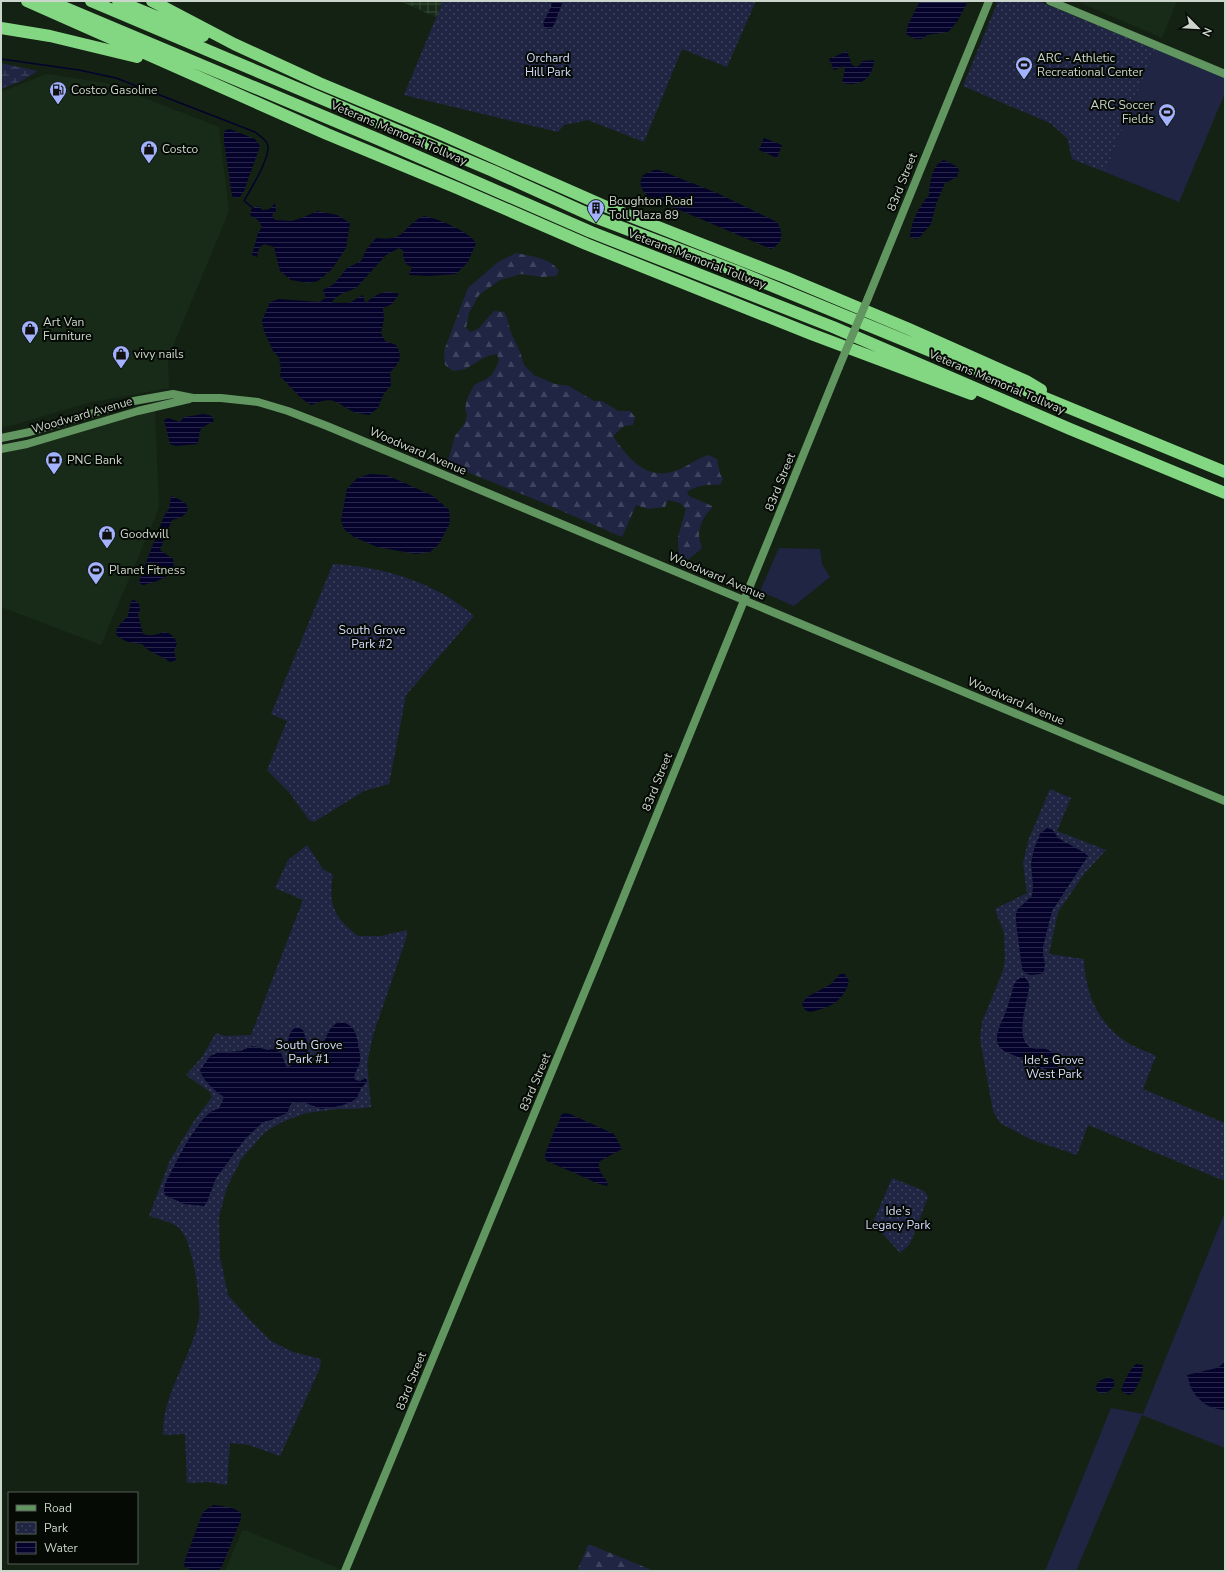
<svg xmlns="http://www.w3.org/2000/svg" width="1226" height="1572" font-family="'Nunito Sans',sans-serif">
  <style>
    .built { fill: #182b18 }
    .industrial { fill: url(#industrial-grid) }
    .grass { fill: #202544 }
    .forest { fill: url(#forest-firs) }
    .wetland { fill: url(#wetland-marsh) }
    .park { fill: url(#park-dots) }
    .water { fill: url(#water-rules) }
    .lines { fill: none; stroke-linecap: round; stroke-linejoin: round }
    .stream { stroke: #05022c; stroke-width: 1.5 }
    .secondary { stroke: #629660; stroke-width: 8 }
    .highway { stroke: #84d782; stroke-width: 12 }
    .secondary-bridge { stroke: #629660; stroke-width: 8 }
    .labels { text-anchor: middle; dominant-baseline: central; stroke-width: 4; stroke-linejoin: round; paint-order: stroke }
    .park-label { font-size: 12px; fill: #d5dcfc; stroke: #050a05 }
    .poi-label { font-size: 12px; fill: #ccd5cb; stroke: #050a05; text-anchor: start }
    .street-label { font-size: 12px; fill: #ccd5cb; stroke: #050a05 }
  </style>
  <defs>
    <pattern id="industrial-grid" width="8" height="8" patternUnits="userSpaceOnUse"><rect width="8" height="8" fill="#182b18"/><path d="M0 4h8M4 0v8" fill="none" stroke="#384938"/></pattern>
    <pattern id="forest-firs" width="22" height="20" patternUnits="userSpaceOnUse"><rect width="22" height="20" fill="#202544"/><path d="M5 1l3.5 6h-7zM16 11l3.5 6h-7z" fill="#3f445e"/></pattern>
    <pattern id="wetland-marsh" width="20" height="14" patternUnits="userSpaceOnUse"><rect width="20" height="14" fill="#202544"/><path d="M1 5h8M5 5V1M11 12h8M15 12V8" fill="none" stroke="#3f445e"/></pattern>
    <pattern id="park-dots" width="8" height="8" patternUnits="userSpaceOnUse"><rect width="8" height="8" fill="#202544"/><path d="M2 2h.1M6 6h.1" fill="none" stroke="#3f445e" stroke-width="1.8" stroke-linecap="round"/></pattern>
    <pattern id="water-rules" width="6" height="5" patternUnits="userSpaceOnUse"><rect width="6" height="5" fill="#05022c"/><path d="M0 2.5h6" fill="none" stroke="#282649"/></pattern>
  </defs>
  <rect width="100%" height="100%" fill="#142214"/>
  <path class="built" d="M1076,1H1177L1162,38Z
    M47,74L106,83L219,127L229,211L168,358L169,388L88,403L10,426L1,427V92Z
    M155,409L159,508L101,645L1,607V453L95,428Z
    M242,1531H247L338,1568L337,1571H225Z"/>
  <path class="industrial" d="M400,1H443L436,17Z"/>
  <path class="grass" d="M1155,49L1225,78V93L1179,202L1105,172Z
    M779,548L820,549L822,564L830,577L794,606L760,591Z
    M1225,1212V1448L1142,1415L1076,1571H1045L1111,1408L1143,1414Z"/>
  <path class="forest" d="M516,253C530,256 551,258 559,271L556,276L542,277L521,274L500,280L479,295L469,313L466,328L470,332L478,329L494,311L504,312L507,318L511,333L520,352L524,365L534,375L555,384L569,386L594,401H602L618,411H630L635,417L633,425L624,426L613,436C628,458 646,481 675,471C688,467 696,458 709,455L717,459L720,474L723,479L720,485C710,483 695,486 687,492L689,496L712,506V508C705,514 699,525 699,535C699,539 701,544 702,548L689,559L679,564L678,537L686,509L680,503L668,500L665,507L648,509L636,505L622,537L539,501L447,464L455,436L465,423L467,415L465,409L467,399L474,385C489,378 493,377 499,360L497,354C482,356 477,363 465,369C462,370 457,370 453,371L445,365L444,351L468,288L498,262Z
    M588,1545H591L654,1571H577Z"/>
  <path class="wetland" d="M1,63L38,71L21,81L1,89Z"/>
  <path class="park" d="M443,1H756L727,67L682,49L644,142L588,120L564,125L558,132L404,95Z
    M998,1H1038L1155,49L1105,172L1072,159L1067,138L1050,123L963,86Z
    M333,564C384,567 435,582 474,616L406,695L389,784L364,791L314,822L309,820L289,792L267,770L287,721L271,714Z
    M1050,789L1071,798L1057,831L1106,850L1084,874L1058,912L1049,954L1084,959C1085,992 1097,1022 1125,1041C1134,1047 1146,1051 1156,1056L1143,1089L1225,1123V1181L1088,1125L1077,1155L1030,1139L1000,1123L993,1111L980,1039L982,1022L1003,971L1005,959L1004,933L995,909L1027,893L1023,863L1028,841Z
    M307,845L323,869L333,875C328,905 334,917 358,936H381L407,930L406,939L373,1035L367,1064L371,1107L356,1109H337L306,1113L282,1122L265,1132L242,1158L227,1187L219,1217L220,1257L228,1295L249,1319L271,1341L293,1352L321,1359L320,1368L280,1456L249,1445L230,1443L227,1485L209,1482L187,1483L185,1434L163,1435C162,1393 192,1358 199,1318C201,1308 196,1277 194,1266C191,1255 187,1231 175,1225C167,1221 158,1219 149,1216L170,1160L194,1121L212,1097L210,1092L186,1075L202,1057L216,1033L225,1036L251,1035L303,900L275,888L288,860Z
    M892,1178L922,1190L925,1192L928,1197L912,1239L909,1245L900,1253L875,1225L874,1220Z"/>
  <path class="water" d="M552,1H563L554,25L551,29L545,28L543,23L551,7Z
    M920,1H968L957,22L948,32L927,35L922,39H915L906,34L908,25Z
    M847,51L852,65L856,67L860,65L862,61L874,60C873,79 860,87 842,83L845,69L844,66L834,70L829,59Z
    M230,129L255,139L260,146L244,191L240,197L236,198L232,196L224,141V132L226,130Z
    M764,138L782,145L777,158L759,150Z
    M944,160L956,166L959,170L957,177L945,183L936,204L931,224L919,238L916,239L910,237C911,221 919,207 929,195C930,184 931,165 944,160Z
    M654,170H659L717,193L777,222C783,233 784,242 771,249L649,197L643,191L640,183L643,175Z
    M275,203L276,211L272,215L275,220L292,221L304,217L317,211L337,215L350,223L346,248L332,269L318,281L308,283L291,280L280,271L274,247L264,244L259,248L257,257L252,255L258,233L262,227L258,220L250,215L252,208L259,206L262,210L270,209Z
    M424,216C439,219 468,231 476,243L468,262L456,274L429,276L409,275L412,267L406,264L403,256L404,251L399,248L386,255L356,288L341,294L333,300V303H349L363,295L365,303C378,294 383,289 399,294L392,304L383,308L384,319L381,333L385,341L396,345C403,358 400,362 390,372L391,385L383,395L378,408L369,415C365,414 361,414 357,413C334,404 338,394 311,405L301,398L280,376L281,369L279,357L273,351L264,331L262,321L270,302L279,299L319,302L326,298L323,290L334,284L347,268L361,261L366,250L376,238C408,242 400,227 424,216Z
    M204,414L212,416L214,421C211,423 205,425 202,428C198,431 200,440 197,444L176,446L170,444L164,420L168,418L180,422L184,417Z
    M370,474L386,475L407,484L433,496L449,510L450,523L439,544L430,552L416,554L377,547L354,537L344,529L341,520L347,489L357,478Z
    M171,496C179,499 195,505 184,515C181,518 176,519 172,520L160,550L173,559C178,576 156,582 143,585L139,583L140,578L164,516L169,509Z
    M134,600C141,604 141,608 138,615L143,634C151,637 158,634 165,632C172,634 175,637 177,644L174,650L176,660L170,662C161,655 149,653 142,644C132,643 123,642 116,634L117,628L128,616L131,601Z
    M1047,828L1053,830L1058,838L1085,853L1088,856L1052,911L1043,947V955L1045,964L1044,971L1041,974L1030,975L1025,973L1022,969L1016,922V913L1018,909L1032,896L1033,886L1031,863L1034,849L1040,834Z
    M840,974H845L849,981C844,1001 830,1008 810,1012L805,1010L802,1004L807,997L831,984Z
    M1024,976L1029,983V987C1028,1000 1014,1038 1030,1047C1035,1050 1040,1048 1046,1049C1049,1050 1054,1053 1057,1055L1059,1062L1057,1072L1049,1071L1032,1063L1004,1051C989,1041 1002,1023 1006,1011C1009,1002 1012,993 1014,984L1017,980Z
    M339,1022C355,1023 357,1035 359,1049C360,1054 361,1060 359,1065C357,1072 353,1073 355,1080L360,1081L366,1078L367,1082L361,1088L357,1098L351,1102L340,1106L321,1109L306,1103L292,1102L287,1113L271,1120L263,1122L245,1139L216,1178L207,1202L204,1206L184,1204L165,1195L164,1191L165,1184C173,1169 201,1108 219,1109L224,1097C215,1091 202,1080 200,1070L210,1056L217,1053L240,1051L253,1046L268,1050L274,1049L281,1053L286,1066L288,1067L291,1065L292,1062C288,1050 284,1033 297,1027L303,1030L308,1045L307,1050L310,1062L313,1063L317,1062C323,1050 325,1028 339,1022Z
    M564,1113L570,1114L614,1134L622,1149L600,1161C596,1169 604,1177 608,1183L607,1186L596,1183L586,1178L547,1161L545,1158V1155L555,1129L558,1125L561,1115Z
    M1225,1362V1410C1209,1409 1199,1402 1191,1388C1189,1384 1189,1379 1187,1375L1217,1368Z
    M1136,1364L1143,1365C1144,1373 1137,1390 1130,1395L1126,1394L1121,1390C1124,1382 1129,1370 1136,1364Z
    M1109,1377L1114,1380V1387C1108,1392 1101,1398 1095,1388L1099,1381Z
    M213,1505C223,1506 234,1507 241,1513V1519L223,1564L219,1571H193L184,1566L185,1560L203,1512Z"/>
  <g class="lines">
    <path class="stream" d="M1,59L79,70L116,78L255,132C259,135 265,139 267,143C273,154 250,190 244,201L253,208"/>
    <path class="secondary" d="M1050,1L1225,74
      M868,298L989,1
      M1,438L30,432L134,401L173,394L193,398H221L258,402L288,411L327,426L1225,801
      M1,449L27,444L138,411L189,399
      M345,1571L597,962L839,367"/>
    <path class="highway" d="M27,1L327,134L457,188L586,244L811,334L971,394
      M49,1L380,140L591,232L833,327L1070,429L1225,493
      M91,1L493,171L597,218L736,271L1225,472
      M118,1L203,36
      M152,1L234,44L319,83L439,133L602,205L785,277L909,329L1026,381L1041,390
      M1,28L50,36L137,57"/>
    <path class="secondary-bridge" d="M839,367L868,298"/>
  </g>
  <defs>
    <g id="stadium-pin" transform="scale(0.9)"><path d="M0 17L-7.5 6A9.5 9.5 0 1 1 7.5 6Z" fill="#a3b2fd" stroke="#050a05"/><path d="M0-5a6.5 5 0 1 0 0 10a6.5 5 0 1 0 0-10ZM-3.5-1.8h7v3.6h-7Z" fill="#111"/></g>
    <g id="fuel-pin" transform="scale(0.9)"><path d="M0 17L-7.5 6A9.5 9.5 0 1 1 7.5 6Z" fill="#a3b2fd" stroke="#050a05"/><path d="M-5.5-6h7V0h2V4h1.3V-2.5L3-4.5l.8-.8L6-3V5H2.5V1h-1V6h-7ZM-4.2-4.7v3.2H.2V-4.7Z" fill="#111"/></g>
    <g id="shop-pin" transform="scale(0.9)"><path d="M0 17L-7.5 6A9.5 9.5 0 1 1 7.5 6Z" fill="#a3b2fd" stroke="#050a05"/><path d="M-5-2.5h2.3a2.7 3.5 0 0 1 5.4 0H5L5.5 6h-11ZM-1.5-2.5h3a1.5 2.3 0 0 0-3 0Z" fill="#111"/></g>
    <g id="building-pin" transform="scale(0.9)"><path d="M0 17L-7.5 6A9.5 9.5 0 1 1 7.5 6Z" fill="#a3b2fd" stroke="#050a05"/><path d="M-4-6H4V6H1V3H-1V6H-4ZM-2.5-4.3h1.7v1.8h-1.7ZM.8-4.3h1.7v1.8H.8ZM-2.5-1h1.7V.8h-1.7ZM.8-1h1.7V.8H.8Z" fill="#111"/></g>
    <g id="bank-pin" transform="scale(0.9)"><path d="M0 17L-7.5 6A9.5 9.5 0 1 1 7.5 6Z" fill="#a3b2fd" stroke="#050a05"/><path d="M-6-4H6V4H-6ZM0-2.3a2.3 2.3 0 1 0 0 4.6a2.3 2.3 0 1 0 0-4.6Z" fill="#111"/></g>
  </defs>
  <g fill-rule="evenodd">
    <use href="#stadium-pin" x="1024" y="65"/>
    <use href="#fuel-pin" x="58" y="90"/>
    <use href="#stadium-pin" x="1167" y="112"/>
    <use href="#shop-pin" x="149" y="149"/>
    <use href="#building-pin" x="596" y="208"/>
    <use href="#shop-pin" x="30" y="329"/>
    <use href="#shop-pin" x="121" y="354"/>
    <use href="#bank-pin" x="54" y="460"/>
    <use href="#shop-pin" x="107" y="534"/>
    <use href="#stadium-pin" x="96" y="570"/>
  </g>
  <g class="labels">
    <g class="park-label">
      <text x="548" y="58">Orchard<tspan x="548" dy="14">Hill Park</tspan></text>
      <text x="372" y="630">South Grove<tspan x="372" dy="14">Park #2</tspan></text>
      <text x="309" y="1045">South Grove<tspan x="309" dy="14">Park #1</tspan></text>
      <text x="1054" y="1060">Ide's Grove<tspan x="1054" dy="14">West Park</tspan></text>
      <text x="898" y="1211">Ide's<tspan x="898" dy="14">Legacy Park</tspan></text>
    </g>
    <g class="poi-label">
      <text x="1037" y="58">ARC - Athletic<tspan x="1037" dy="14">Recreational Center</tspan></text>
      <text x="71" y="90">Costco Gasoline</text>
      <text x="1154" y="105" text-anchor="end">ARC Soccer<tspan x="1154" dy="14">Fields</tspan></text>
      <text x="162" y="149">Costco</text>
      <text x="609" y="201">Boughton Road<tspan x="609" dy="14">Toll Plaza 89</tspan></text>
      <text x="43" y="322">Art Van<tspan x="43" dy="14">Furniture</tspan></text>
      <text x="134" y="354">vivy nails</text>
      <text x="67" y="460">PNC Bank</text>
      <text x="120" y="534">Goodwill</text>
      <text x="109" y="570">Planet Fitness</text>
    </g>
    <g class="street-label">
      <text transform="translate(399 133) rotate(23)">Veterans Memorial Tollway</text>
      <text transform="translate(902 182) rotate(-68)">83rd Street</text>
      <text transform="translate(697 259) rotate(21)">Veterans Memorial Tollway</text>
      <text transform="translate(997 382) rotate(23)">Veterans Memorial Tollway</text>
      <text transform="translate(82 415) rotate(-16)">Woodward Avenue</text>
      <text transform="translate(418 451) rotate(23)">Woodward Avenue</text>
      <text transform="translate(780 482) rotate(-68)">83rd Street</text>
      <text transform="translate(717 576) rotate(23)">Woodward Avenue</text>
      <text transform="translate(1016 701) rotate(23)">Woodward Avenue</text>
      <text transform="translate(657 782) rotate(-68)">83rd Street</text>
      <text transform="translate(535 1082) rotate(-67)">83rd Street</text>
      <text transform="translate(411 1381) rotate(-68)">83rd Street</text>
    </g>
  </g>
  <rect width="1226" height="1572" fill="none" stroke="#ccd5cb" stroke-width="4"/>
  <rect x="8" y="1492" width="130" height="72" fill="#050a05" stroke="#555b54"/>
  <rect x="16" y="1505" width="20" height="6" fill="#629660" stroke="#555b54"/>
  <text x="44" y="1512" font-size="12" fill="#ccd5cb">Road</text>
  <rect x="16" y="1522" width="20" height="12" fill="url(#park-dots)" stroke="#555b54"/>
  <text x="44" y="1532" font-size="12" fill="#ccd5cb">Park</text>
  <rect x="16" y="1542" width="20" height="12" fill="url(#water-rules)" stroke="#555b54"/>
  <text x="44" y="1552" font-size="12" fill="#ccd5cb">Water</text>
  <g transform="translate(1198 28) rotate(114)" stroke="#050a05" stroke-width="3" paint-order="stroke">
  <path d="M0-3L7 15L0 10L-7 15Z" fill="#ccd5cb"/>
  <text y="-6" font-size="11" font-weight="bold" text-anchor="middle" fill="#ccd5cb">N</text>
  </g>
</svg>
